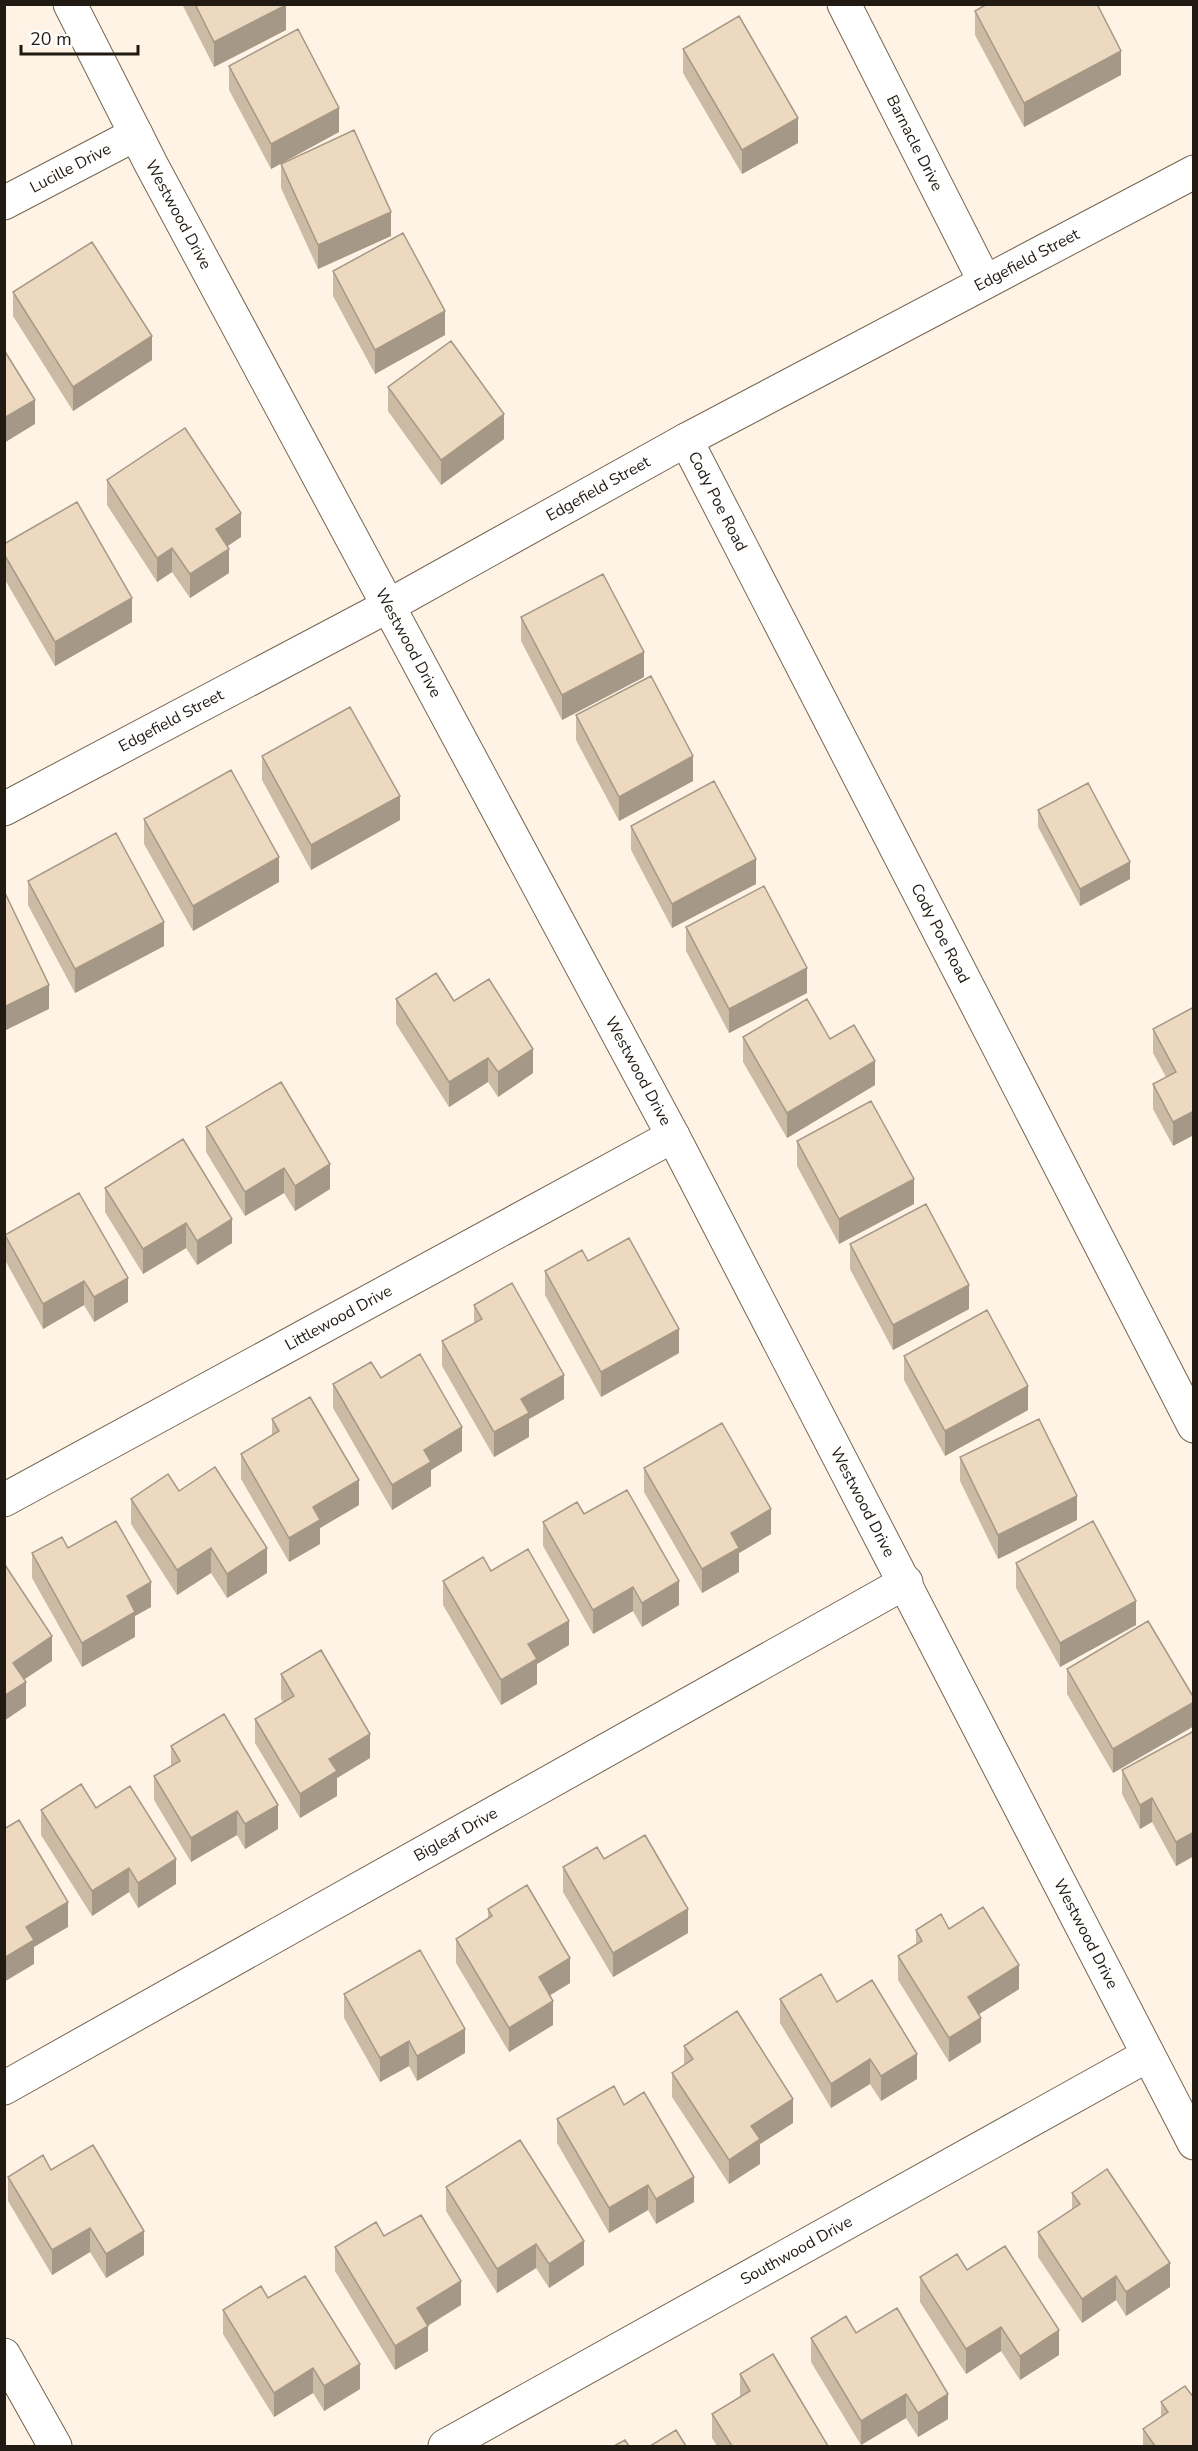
<svg xmlns="http://www.w3.org/2000/svg" width="1198" height="2451" font-family="'Nunito Sans',sans-serif">
  <style>
    .lines { fill: none; stroke-linecap: round; stroke-linejoin: round }
    .street-casing { stroke: #766651; stroke-width: 35 }
    .street { stroke: #fff; stroke-width: 33 }
    .wall { fill: #ccbba4 }
    .shaded-wall { fill: #a69886 }
    .building { fill: #edd9bf; stroke: #a69886; stroke-width: 1.5 }
    .labels { text-anchor: middle; dominant-baseline: central; stroke-width: 5; stroke-linejoin: round; paint-order: stroke }
    .street-label { font-size: 16px; fill: #211a12; stroke: #fff }
  </style>
  <rect width="100%" height="100%" fill="#fef3e5"/>
  <g class="lines">
    <g class="street-casing">
      <g id="street">
        <path id="s1" d="M70,4L151,164L673,1136L1194,2143"/>
        <path id="s2" d="M844,4L985,282"/>
        <path id="s3" d="M4,203L136,134"/>
        <path id="s4" d="M686,440L1194,1426"/>
        <path id="s5" d="M4,809L388,606L686,440L1194,172"/>
        <path id="s6" d="M4,1500L673,1136"/>
        <path id="s7" d="M4,2088L906,1582"/>
        <path d="M4,2355L55,2446"/>
        <path id="s8" d="M445,2446L1148,2055"/>
      </g>
    </g>
    <use href="#street" class="street"/>
  </g>
  <path class="wall" d="M182,4H285L286,30L214,67Z
    M975,11L1121,75L1024,127L975,35Z
    M683,49L798,143L742,174L683,73Z
    M229,66L339,132L271,169L229,90Z
    M281,164L391,236L318,269L281,188Z
    M333,271L445,335L375,374L333,296Z
    M13,292L152,360L73,411L13,316Z
    M388,387L504,439L441,485L388,411Z
    M107,480L241,537L227,546L229,573L190,598L172,572L157,582L107,505Z
    M4,544L132,622L55,666L4,578Z
    M521,617L644,677L562,720L521,641Z
    M576,715L693,781L619,821L576,740Z
    M262,756L400,820L311,870L262,780Z
    M1038,810L1130,879L1080,906L1038,827Z
    M144,819L279,882L193,931L144,844Z
    M631,826L756,884L672,928L631,850Z
    M28,881L164,946L75,993L28,905Z
    M686,927L807,993L729,1033L686,951Z
    M396,999L454,1001L533,1073L498,1097L488,1082L449,1107L396,1024Z
    M1194,1007L1173,1146L1153,1109V1084L1166,1077L1153,1053V1029Z
    M743,1037L830,1039L875,1085L787,1138L743,1062Z
    M206,1127L330,1189L295,1211L284,1193L245,1216L206,1152Z
    M797,1141L914,1204L839,1244L797,1166Z
    M105,1188L232,1243L197,1265L186,1248L143,1274L105,1212Z
    M5,1235L128,1302L94,1322L84,1305L43,1329L5,1260Z
    M850,1244L969,1309L893,1350L850,1269Z
    M588,1261L679,1353L601,1397L545,1295V1271Z
    M474,1305L564,1399L529,1419V1437L494,1457L442,1366V1341L474,1323Z
    M904,1356L1028,1410L945,1456L904,1380Z
    M381,1378L462,1451L431,1470V1486L392,1510L333,1408V1384Z
    M272,1419L359,1505L320,1528V1544L289,1562L241,1479V1454L272,1436Z
    M960,1457L1077,1520L998,1559L960,1481Z
    M644,1468L771,1534L739,1553V1572L702,1593L644,1492Z
    M179,1491L267,1573L227,1598L211,1573L177,1595L131,1524V1499Z
    M584,1514L679,1605L642,1627L633,1611L593,1634L543,1546V1522Z
    M68,1548L151,1607L135,1616V1637L82,1667L32,1578V1553Z
    M1016,1563L1136,1625L1060,1667L1016,1588Z
    M491,1571L569,1645L537,1664V1684L501,1705L443,1605V1581Z
    M1067,1669L1194,1698V1726L1113,1773L1067,1694Z
    M281,1674L370,1758L337,1778V1796L300,1818L255,1743V1719L283,1702L281,1699Z
    M1194,1731V1856L1176,1866L1152,1822L1140,1829L1122,1794V1770Z
    M171,1746L278,1829L245,1849L237,1835L191,1862L154,1800V1776L171,1766Z
    M96,1808L176,1884L138,1908L129,1892L92,1916L41,1835V1810Z
    M604,1859L688,1933L613,1977L563,1892V1867Z
    M488,1909L570,1983L550,1995L553,2025L509,2052L456,1963V1939L488,1919Z
    M949,1929L1019,1989L979,2014L981,2042L949,2062L898,1980V1956L916,1944V1930Z
    M344,1994L465,2053L417,2081L409,2066L380,2082L344,2018Z
    M780,1999L837,2002L917,2079L881,2101L870,2084L831,2108L780,2023Z
    M684,2046L793,2123L760,2144V2164L729,2184L672,2097V2073L684,2065Z
    M624,2105L694,2202L656,2224L648,2210L609,2233L557,2143V2119Z
    M51,2170L144,2255L106,2278L90,2252L52,2275L8,2201V2177Z
    M446,2187L584,2265L549,2288L536,2268L497,2293L446,2211Z
    M1072,2193L1170,2287L1126,2316L1116,2300L1082,2323L1038,2257V2232L1072,2209Z
    M384,2236L461,2305L428,2326V2351L395,2370L335,2271V2247Z
    M967,2270L1059,2355L1020,2380L1001,2351L966,2374L920,2302V2277Z
    M268,2298L360,2389L324,2411L313,2393L274,2417L223,2334V2310Z
    M856,2333L948,2419L918,2437L906,2418L861,2445L811,2362V2338Z
    M740,2374L828,2446H717L712,2438V2414L740,2397Z
    M1161,2402L1194,2446H1143V2429L1161,2417Z"/>
  <path class="shaded-wall" d="M286,5V30L214,67V42Z
    M1121,51V75L1024,127V103Z
    M339,108V132L271,169V144Z
    M798,118V143L742,174V150Z
    M391,212V236L318,269V245Z
    M445,311V335L375,374V350Z
    M152,336V360L73,411V387Z
    M35,400V424L4,443V418Z
    M504,414V439L441,485V460Z
    M241,513V537L216,554V529Z
    M172,548V572L157,582V558Z
    M229,549V573L190,598V574Z
    M132,598V622L55,666V642Z
    M5,637V662H4V638Z
    M644,652V677L562,720V695Z
    M693,756V781L619,821V797Z
    M400,796V820L311,870V845Z
    M279,857V882L193,931V906Z
    M756,859V884L672,928V904Z
    M1130,862V879L1080,906V889Z
    M164,922V946L75,993V969Z
    M807,968V993L729,1033V1009Z
    M49,985V1009L4,1031V1007Z
    M533,1049V1073L498,1097V1072Z
    M488,1058V1082L449,1107V1082Z
    M875,1061V1085L787,1138V1113Z
    M1194,1111V1135L1173,1146V1122Z
    M330,1164V1189L295,1211V1186Z
    M284,1168V1193L245,1216V1192Z
    M914,1179V1204L839,1244V1219Z
    M232,1219V1243L197,1265V1241Z
    M186,1223V1248L143,1274V1249Z
    M128,1278V1302L94,1322V1297Z
    M84,1281V1305L43,1329V1304Z
    M969,1285V1309L893,1350V1325Z
    M679,1329V1353L601,1397V1372Z
    M564,1375V1399L529,1419V1437L494,1457V1432L521,1399Z
    M1028,1386V1410L945,1456V1431Z
    M462,1427V1451L431,1470V1486L392,1510V1485L424,1450Z
    M359,1480V1505L320,1528V1544L289,1562V1538L313,1507Z
    M1077,1496V1520L998,1559V1535Z
    M771,1509V1534L739,1553V1572L702,1593V1569L731,1533Z
    M211,1548V1573L177,1595V1570Z
    M267,1548V1573L227,1598V1574Z
    M679,1581V1605L642,1627V1603Z
    M151,1582V1607L135,1616V1637L82,1667V1643L127,1596Z
    M633,1587V1611L593,1634V1610Z
    M1136,1601V1625L1060,1667V1643Z
    M569,1621V1645L537,1664V1684L501,1705V1680L528,1644Z
    M52,1636V1661L13,1687V1663Z
    M26,1682V1706L4,1721V1696Z
    M1194,1702V1726L1113,1773V1749Z
    M370,1734V1758L337,1778V1796L300,1818V1794L329,1759Z
    M1152,1798V1822L1140,1829V1805Z
    M278,1805V1829L245,1849V1824Z
    M237,1811V1835L191,1862V1838Z
    M1194,1832V1856L1176,1866V1842Z
    M176,1859V1884L138,1908V1883Z
    M129,1868V1892L92,1916V1891Z
    M68,1902V1927L34,1947V1964L4,1982V1958L26,1927Z
    M688,1909V1933L613,1977V1953Z
    M570,1958V1983L539,2002V1977Z
    M1019,1965V1989L968,2021V1997Z
    M553,2001V2025L509,2052V2028Z
    M981,2018V2042L949,2062V2038Z
    M465,2029V2053L417,2081V2056Z
    M409,2041V2066L380,2082V2058Z
    M917,2054V2079L881,2101V2076Z
    M870,2059V2084L831,2108V2084Z
    M793,2099V2123L760,2144V2164L729,2184V2160L751,2126Z
    M694,2177V2202L656,2224V2199Z
    M648,2185V2210L609,2233V2208Z
    M90,2228V2252L52,2275V2250Z
    M144,2231V2255L106,2278V2254Z
    M584,2241V2265L549,2288V2264Z
    M536,2244V2268L497,2293V2269Z
    M1170,2263V2287L1126,2316V2292Z
    M1116,2276V2300L1082,2323V2299Z
    M461,2281V2305L417,2332V2308Z
    M428,2326V2351L395,2370V2346Z
    M1001,2327V2351L966,2374V2349Z
    M1059,2330V2355L1020,2380V2356Z
    M360,2364V2389L324,2411V2386Z
    M313,2368V2393L274,2417V2393Z
    M906,2394V2418L861,2445V2421Z
    M948,2394V2419L918,2437V2413Z"/>
  <path class="building" d="M195,4H285L286,5L214,42Z
    M987,4H1097L1121,51L1024,103L975,11Z
    M739,16L798,118L742,150L683,49Z
    M298,29L339,108L271,144L229,66Z
    M354,130L391,212L318,245L281,164Z
    M403,233L445,311L375,350L333,271Z
    M92,242L152,336L73,387L13,292Z
    M451,341L504,414L441,460L388,387Z
    M4,350L35,400L4,418Z
    M185,428L241,513L216,529L229,549L190,574L172,548L157,558L107,480Z
    M77,502L132,598L55,642L4,554V544Z
    M603,574L644,652L562,695L521,617Z
    M651,676L693,756L619,797L576,715Z
    M350,707L400,796L311,845L262,756Z
    M231,770L279,857L193,906L144,819Z
    M714,781L756,859L672,904L631,826Z
    M1088,783L1130,862L1080,889L1038,810Z
    M116,833L164,922L75,969L28,881Z
    M764,886L807,968L729,1009L686,927Z
    M6,895L49,985L4,1007V896Z
    M436,973L454,1001L489,979L533,1049L498,1072L488,1058L449,1082L396,999Z
    M807,999L830,1039L854,1025L875,1061L787,1113L743,1037Z
    M1194,1007V1111L1173,1122L1153,1084L1176,1072L1153,1029Z
    M281,1082L330,1164L295,1186L284,1168L245,1192L206,1127Z
    M871,1101L914,1179L839,1219L797,1141Z
    M183,1139L232,1219L197,1241L186,1223L143,1249L105,1188Z
    M79,1193L128,1278L94,1297L84,1281L43,1304L5,1235Z
    M926,1204L969,1285L893,1325L850,1244Z
    M629,1238L679,1329L601,1372L545,1271L582,1250L588,1261Z
    M512,1283L564,1375L521,1399L529,1413L494,1432L442,1341L482,1319L474,1305Z
    M987,1310L1028,1386L945,1431L904,1356Z
    M420,1354L462,1427L424,1450L431,1462L392,1485L333,1384L371,1362L381,1378Z
    M310,1397L359,1480L313,1507L320,1520L289,1538L241,1454L279,1431L272,1419Z
    M1039,1419L1077,1496L998,1535L960,1457Z
    M722,1423L771,1509L731,1533L739,1548L702,1569L644,1468Z
    M215,1467L267,1548L227,1574L211,1548L177,1570L131,1499L168,1474L179,1491Z
    M627,1490L679,1581L642,1603L633,1587L593,1610L543,1522L577,1502L584,1514Z
    M116,1521L151,1582L127,1596L135,1612L82,1643L32,1553L62,1537L68,1548Z
    M1093,1521L1136,1601L1060,1643L1016,1563Z
    M528,1549L569,1621L528,1644L537,1659L501,1680L443,1581L483,1557L491,1571Z
    M5,1565L52,1636L13,1663L26,1682L4,1696Z
    M1148,1621L1194,1698V1702L1113,1749L1067,1669Z
    M321,1650L370,1734L329,1759L337,1771L300,1794L255,1719L294,1696L281,1674Z
    M224,1714L278,1805L245,1824L237,1811L191,1838L154,1776L180,1761L171,1746Z
    M1194,1731V1832L1176,1842L1152,1798L1140,1805L1122,1770Z
    M81,1784L96,1808L130,1786L176,1859L138,1883L129,1868L92,1891L41,1810Z
    M19,1820L68,1902L26,1927L34,1940L4,1958V1829Z
    M645,1835L688,1909L613,1953L563,1867L597,1847L604,1859Z
    M527,1885L570,1958L539,1977L553,2001L509,2028L456,1939L492,1916L488,1909Z
    M983,1907L1019,1965L968,1997L981,2018L949,2038L898,1956L922,1941L916,1930L941,1914L949,1929Z
    M420,1950L465,2029L417,2056L409,2041L380,2058L344,1994Z
    M821,1974L837,2002L872,1980L917,2054L881,2076L870,2059L831,2084L780,1999Z
    M737,2011L793,2099L751,2126L760,2139L729,2160L672,2073L693,2059L684,2046Z
    M614,2086L624,2105L644,2092L694,2177L656,2199L648,2185L609,2208L557,2119Z
    M520,2140L584,2241L549,2264L536,2244L497,2269L446,2187Z
    M93,2145L144,2231L106,2254L90,2228L52,2250L8,2177L43,2155L51,2170Z
    M1107,2169L1170,2263L1126,2292L1116,2276L1082,2299L1038,2232L1080,2204L1072,2193Z
    M421,2215L461,2281L417,2308L428,2326L395,2346L335,2247L376,2222L384,2236Z
    M1005,2246L1059,2330L1020,2356L1001,2327L966,2349L920,2277L957,2254L967,2270Z
    M305,2276L360,2364L324,2386L313,2368L274,2393L223,2310L261,2286L268,2298Z
    M897,2308L948,2394L918,2413L906,2394L861,2421L811,2338L846,2316L856,2333Z
    M773,2354L828,2446H732L712,2414L750,2391L740,2374Z
    M1185,2386L1194,2398V2446H1155L1143,2429L1168,2412L1161,2402Z
    M676,2430L686,2446H650Z
    M625,2440L629,2446H614Z"/>
  <g class="labels">
    <g class="street-label">
      <text stroke="none"><textPath href="#s2" startOffset="156">Barnacle Drive</textPath></text>
      <text stroke="none"><textPath href="#s3" startOffset="75">Lucille Drive</textPath></text>
      <text stroke="none"><textPath href="#s1" startOffset="237">Westwood Drive</textPath></text>
      <text stroke="none"><textPath href="#s5" startOffset="1161">Edgefield Street</textPath></text>
      <text stroke="none"><textPath href="#s5" startOffset="675">Edgefield Street</textPath></text>
      <text stroke="none"><textPath href="#s4" startOffset="69">Cody Poe Road</textPath></text>
      <text stroke="none"><textPath href="#s1" startOffset="723">Westwood Drive</textPath></text>
      <text stroke="none"><textPath href="#s5" startOffset="189">Edgefield Street</textPath></text>
      <text stroke="none"><textPath href="#s4" startOffset="555">Cody Poe Road</textPath></text>
      <text stroke="none"><textPath href="#s1" startOffset="1209">Westwood Drive</textPath></text>
      <text stroke="none"><textPath href="#s6" startOffset="381">Littlewood Drive</textPath></text>
      <text stroke="none"><textPath href="#s1" startOffset="1695">Westwood Drive</textPath></text>
      <text stroke="none"><textPath href="#s7" startOffset="518">Bigleaf Drive</textPath></text>
      <text stroke="none"><textPath href="#s1" startOffset="2181">Westwood Drive</textPath></text>
      <text stroke="none"><textPath href="#s8" startOffset="402">Southwood Drive</textPath></text>
    </g>
  </g>
  <rect width="1198" height="2451" fill="none" stroke="#211a12" stroke-width="12"/>
  <path d="M21 45v9h117v-9" fill="none" stroke="#211a12" stroke-width="3"/>
  <text x="30" y="45" font-size="18" fill="#211a12" stroke="#ffffff" stroke-width="4.5" paint-order="stroke">20 m</text>
</svg>
